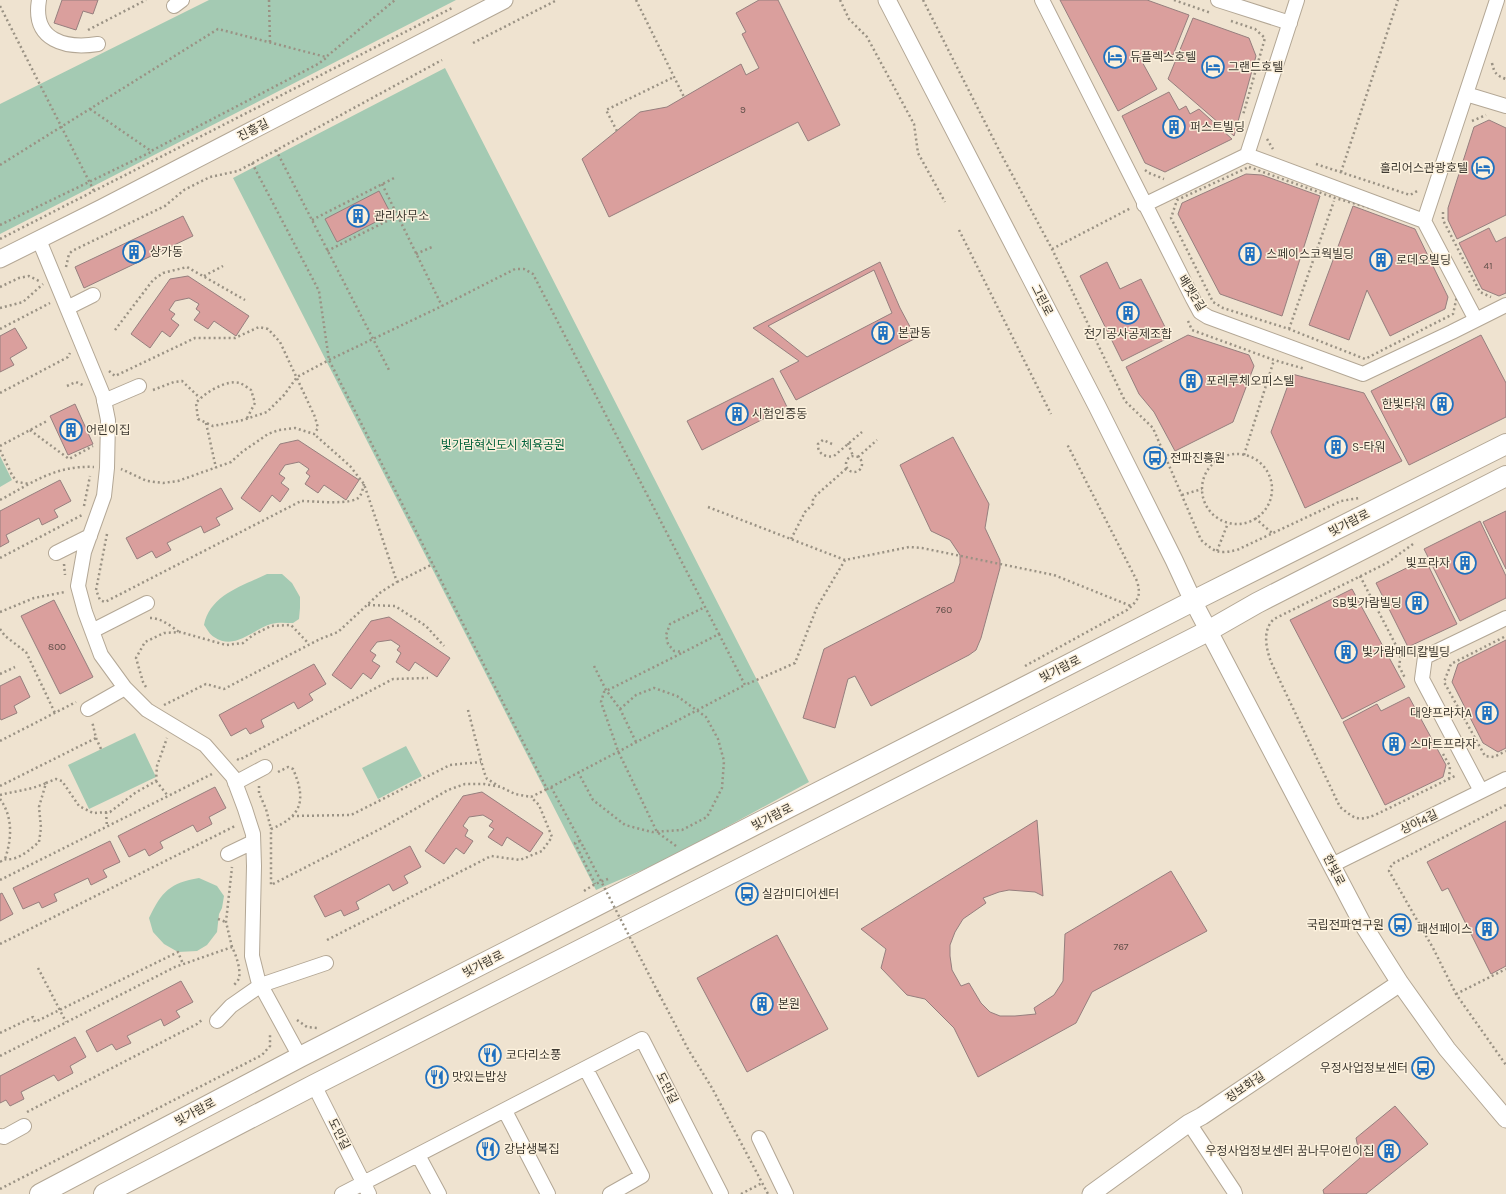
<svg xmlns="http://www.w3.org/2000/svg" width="1506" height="1194" font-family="Karla,'Noto Sans KR',sans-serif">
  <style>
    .green { fill: #a4cab3 }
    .building { fill: #da9f9d; stroke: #967f7e; fill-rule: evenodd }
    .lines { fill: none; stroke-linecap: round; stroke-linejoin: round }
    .minor-casing { stroke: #b3a795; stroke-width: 16 }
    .tertiary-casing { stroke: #b3a795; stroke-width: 19 }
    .secondary-casing { stroke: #b3a795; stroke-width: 22 }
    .path { stroke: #9a9284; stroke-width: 2.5; stroke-dasharray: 2 3; stroke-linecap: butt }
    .minor { stroke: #fff; stroke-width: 14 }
    .tertiary { stroke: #fff; stroke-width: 17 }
    .secondary { stroke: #fff; stroke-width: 20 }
    .path-bridge { stroke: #9a9284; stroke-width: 2.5; stroke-dasharray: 2 3; stroke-linecap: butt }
    .labels { text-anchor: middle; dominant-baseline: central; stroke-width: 3; stroke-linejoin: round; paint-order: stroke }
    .number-label { font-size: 10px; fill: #64524c }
    .poi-label { font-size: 12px; fill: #3d3931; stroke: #fcf1dd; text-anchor: start }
    .street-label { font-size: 12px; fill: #3d3931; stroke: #fcf1dd }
    .park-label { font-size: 12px; fill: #00613a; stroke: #fcf1dd }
  </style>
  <rect width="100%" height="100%" fill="#efe3d0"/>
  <path class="green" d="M209,0H456L0,234V104Z
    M445,68L809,782L668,859L596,890L233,178Z
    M0,456L12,480L0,487Z
    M267,574H282L292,583L300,597V608L299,619L293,623C286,623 278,622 271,624C252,630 235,651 214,637C210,635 207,629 204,625C210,595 242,586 267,574Z
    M135,733L156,777L89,809L68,765Z
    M406,746L422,776L378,799L362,768Z
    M199,878L217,886L224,896L222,908L219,914L217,932L207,945L197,951L178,952L164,944L153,932L149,918C162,891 170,883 199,878Z"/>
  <path class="building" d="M62,0H98L93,14L83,11L76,30L54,23Z
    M759,0H778L840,125L808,141L798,122L609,217L582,159L640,112L667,107L741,64L746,75L759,68L742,34L746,32L736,13Z
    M1060,0H1147L1189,15L1173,55L1144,50L1140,58L1157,89L1118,111Z
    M1193,18L1249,38L1256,56L1234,136L1168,79Z
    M1169,92L1179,110L1186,106L1190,114L1199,109L1232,139L1165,172L1145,163L1122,116Z
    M1489,120L1506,128V215L1457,239L1448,220V208L1474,127Z
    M1246,174L1262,175L1320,196L1282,316L1220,294L1178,214L1182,203Z
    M379,191L391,214L337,242L325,219Z
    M1353,206L1415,229L1448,297L1445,309L1390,336L1367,290L1349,340L1309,325Z
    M183,216L193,236L84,288L75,267Z
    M1489,228L1496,242L1506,237V293L1499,296L1482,289L1459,243Z
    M880,262L900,308L916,338L796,400L780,371L799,361L753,328ZM874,270L892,313L807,357L768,326Z
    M1107,262L1120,289L1141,279L1170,337L1122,361L1080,276Z
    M188,276L249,316L236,336L214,321L208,329L194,320L200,312L196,309L199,304L189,298L175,301L169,310L175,314L171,319L179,325L170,337L162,331L150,348L131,334L170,279Z
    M15,328L27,348L10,358L14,365L0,372V336Z
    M1188,335L1249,355L1254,366L1233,422L1175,451L1154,412L1139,394L1126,367Z
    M1481,335L1506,383V417L1409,465L1371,391Z
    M1292,374L1364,393L1402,461L1305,508L1271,432Z
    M773,378L787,407L702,450L687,421Z
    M75,404L93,444L68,455L50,416Z
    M953,437L989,504L985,528L1000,560V568L981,638L976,650L969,655L871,706L855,676L848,679L835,728L803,718L824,649L954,582L960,563V555L950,540L931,531L900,465Z
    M298,440L359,480L346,500L324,485L318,493L305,484L310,476L306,473L309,469L299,462L285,465L279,474L285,478L281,483L289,489L280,502L272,495L260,512L241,498L280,444Z
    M60,480L71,501L54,510L58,517L42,525L39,518L6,535L9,542L0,547V511Z
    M221,488L233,509L216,518L220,525L204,533L201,526L167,543L171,550L156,558L152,551L137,559L126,538Z
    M1506,511V569L1483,522Z
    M1480,521L1506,576V598L1460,621L1424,549Z
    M1425,559L1457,624L1408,647L1376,583Z
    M1352,589L1405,687L1342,719L1290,620Z
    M54,600L93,677L60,694L21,616Z
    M389,617L450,658L437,677L415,662L409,671L396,662L401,653L397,650L400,646L391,640L377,642L370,651L376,655L372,661L380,666L371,679L363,673L351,689L332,675L371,621Z
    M1506,640V748L1498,752L1483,743L1452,682L1458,664Z
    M314,664L326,684L309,694L313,700L298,709L294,702L261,720L264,727L250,734L246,728L231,736L219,715Z
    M20,676L30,697L14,706L17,713L1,720L0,718V686Z
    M1409,697L1446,765L1443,777L1385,805L1343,722L1377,704L1381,711Z
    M215,787L226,808L209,817L212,824L197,832L193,825L160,842L163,848L149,856L145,849L129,857L118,836Z
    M482,792L543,833L530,852L507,837L502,846L488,837L494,829L489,826L493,821L483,815L469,817L463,826L468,830L465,836L473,841L464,854L456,848L444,864L425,851L463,796Z
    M1037,820L1043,896L1035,892L1009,890L999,892L983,898L986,903L963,919L955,932L950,945V956L952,970L961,986L969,983L981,1003L990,1012L1000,1016H1015L1036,1014L1034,1008L1054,995L1063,981L1065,934L1171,871L1207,931L1092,992L1076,1023L978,1077L954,1028L925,999L907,995L881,968L886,949L861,929Z
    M1506,821V966L1491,974L1448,888L1442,891L1427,862Z
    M110,841L120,862L103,870L107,877L91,885L88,878L54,894L57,901L42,908L39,902L23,909L13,888Z
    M410,846L421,867L404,876L408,883L393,891L389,884L356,902L359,909L344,916L341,910L325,917L314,896Z
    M2,893L13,914L0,921V894Z
    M777,935L828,1029L747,1072L697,978Z
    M181,981L193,1002L176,1011L180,1017L164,1026L161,1019L127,1036L131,1043L116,1050L112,1044L97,1052L86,1031Z
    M75,1037L86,1057L70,1066L73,1073L58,1081L54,1075L21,1092L24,1099L10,1106L6,1100L0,1103V1076Z
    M1395,1106L1428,1144L1366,1194H1324L1323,1190L1360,1158L1356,1138Z"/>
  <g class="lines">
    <g class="minor-casing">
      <path id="minor" d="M39,0C32,41 66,49 98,44
        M1042,0L1193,299L1200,312L1208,317L1363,374L1452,332L1506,305
        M1218,0L1290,23
        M174,6L182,0
        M1466,94L1506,106
        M1247,155L1297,0
        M1144,205L1247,155L1424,221L1476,320
        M1424,221L1497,0
        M39,240L103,395L108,420L107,468L104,496L84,552L78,586L85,612L101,655L125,688L147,710L205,745L233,777L245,809L253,834L254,866L252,956L258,980L300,1057
        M67,308L93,295
        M104,401L139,386
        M56,553L90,536
        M92,631L147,603
        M88,709L125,688
        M235,783L265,767
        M1481,791L1422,679L1425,657L1506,618
        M228,854L253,842
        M1332,865L1506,779
        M217,1021L231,1006L261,985L326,963
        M586,1069L642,1176L610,1194
        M314,1085L369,1194
        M505,1111L548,1194
        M1189,1123L1234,1191L1235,1194
        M0,1136L4,1137L24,1126
        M759,1138L786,1194
        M418,1155L439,1194
        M342,1194L642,1039L721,1194"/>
    </g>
    <g class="tertiary-casing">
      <path id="tertiary" d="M887,0L1097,406L1174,560L1193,601L1362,923L1400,983L1447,1049L1506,1119
        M0,259L102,208L504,0
        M1091,1194L1189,1123L1202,1116L1400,983"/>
    </g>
    <g class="secondary-casing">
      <path id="secondary" d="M40,1194L300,1057L1193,601L1506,444
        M104,1194L314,1085L1208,631L1257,603L1506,476"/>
    </g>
    <path class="path" d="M269,0L270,43
      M636,0L684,97
      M840,0L849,19L867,37L914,124L918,153L945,202
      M923,0L1000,152L1052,249L1125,401L1153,428L1201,540C1216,553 1218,554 1237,550L1341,501L1359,498
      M1174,0L1211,13
      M0,6L94,191
      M1231,21L1255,29L1265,38L1243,115
      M88,30L146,0
      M473,43L557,0
      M1492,63C1494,73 1497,76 1506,79
      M90,109L151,151L318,64L326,58
      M1472,121L1486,115
      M617,131L606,110L674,77
      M1267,139L1273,149
      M276,150L390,372
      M252,163L319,291L329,360L547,789L551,787L584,848
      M1316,164L1410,195L1419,190
      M0,165L218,29L326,57L395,0
      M1249,167L1335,198L1420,222L1457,296L1453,314L1365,359L1289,329L1223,308L1213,302L1171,218L1177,200Z
      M1145,170L1149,173L1164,179
      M1341,172L1398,0
      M382,184L442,306
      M1443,212V220L1480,292L1491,297
      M312,220L396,177
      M0,225L151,152
      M959,230L1051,414
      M0,239L452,8
      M1052,249L1131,208
      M327,251L397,216
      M416,254L432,247
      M66,267L69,254L72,251L165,206L184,190L210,177L238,171L442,60
      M204,276L223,266
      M0,287L19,278L29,276L41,282
      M0,308L23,302L43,284
      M1188,321L1192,330L1274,360L1305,369
      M0,329L50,303
      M1289,329L1334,201
      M115,330L153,280L163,273L187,267L245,300
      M109,371L115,376L195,338H235L259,327L268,329L280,342L315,417L318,428L314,434L295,428L279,430L268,434L242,452L231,462L178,481L163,483L147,481L121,469
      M67,386L76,382L85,386
      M153,390L174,382L182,381L200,398
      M0,393L68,357L70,353
      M247,418L255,403L251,390C248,388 244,385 240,383C227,379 204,393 196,403L198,419L213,426L243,420L267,412L284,395L297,377L329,360L442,306L515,269H524L533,274L719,634L684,652L674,651L668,644L666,635L670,624L705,607
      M206,423L216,468
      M30,430L69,459L93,446
      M848,443L853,456
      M832,444L823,440L818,444C817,453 825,458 834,456L862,432
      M0,446L47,421
      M0,450L12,475L17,482L30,484
      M1202 489a35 35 0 1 1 70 0a35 35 0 1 1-70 0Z
      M1244,455L1274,360
      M846 464a8 8 0 1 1 16 0a8 8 0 1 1-16 0Z
      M858,457L877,440
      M1182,495L1202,489
      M0,500C32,483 55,465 94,467
      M84,506L90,476
      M708,507L845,560L909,547L922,548L1054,575L1131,606
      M1255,518L1272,533
      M107,534L96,590L100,600L105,602L301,501C313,501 354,506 360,496C362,493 363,488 364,484
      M791,539L805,512L813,504V498L847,468
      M1413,544L1387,563L1274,619C1262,630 1266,648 1271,662L1340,807C1354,818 1357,822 1375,815L1455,776
      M1217,551L1228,523
      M0,558L82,515
      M64,564L65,575
      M1360,576L1401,655L1399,666L1405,678
      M397,582L433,564
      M368,605L395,606L426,626L444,646
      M0,612L34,598L65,592
      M150,618C161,618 171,626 179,632
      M0,629L5,636L26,652L55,713
      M719,634L745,685L795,663L817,607L845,560
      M1504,637L1451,664L1444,682L1485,756L1494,757L1506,751
      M1401,655L1413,650
      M594,666L606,690L620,709L636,742
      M1025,666L1127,610C1139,600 1141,595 1137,581L1067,444
      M0,674L15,667
      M146,687L143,682L136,658L145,642L164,633L180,632L226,645L243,643L253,635L271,626L291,625L309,644
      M164,705L206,684L224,689L320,639L338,632L381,592L397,582L364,484L350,466L314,434
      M468,710L484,772L487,779L499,786
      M96,738L101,749
      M0,741L76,702
      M1443,754L1450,766L1449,779
      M237,759L239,760L393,679L428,678
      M278,772L288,767L293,769C306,799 303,816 271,829V885L384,827L448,790L465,784H484L501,787L515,794L531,797L547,789
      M578,772L593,800L625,825L652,832L682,830L707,817L722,788L724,761L718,739L706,717L677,696L654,688L636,695L620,709
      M156,781L168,796
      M0,786L96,738L92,721
      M259,786V793L266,809L271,829
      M551,787L745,685
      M0,795C15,791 31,790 46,783
      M0,799C13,817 12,838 5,859
      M1506,805L1392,864L1389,871L1433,948L1456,994L1506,1065
      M106,812L107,827
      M292,816L351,815L450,765L481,762
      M580,841L575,843L595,884
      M676,846L657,832L618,751L601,702L604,692L684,652
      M0,862C6,858 6,860 12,859C22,857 32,848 39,842L41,828L39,807L46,783L56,779L62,781L79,806L93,813L110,812L135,793L156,781L157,766L167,738
      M0,880L212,774
      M584,891L595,884L608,879
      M218,919L226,922
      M327,940L491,856L520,860L542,851L552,837L539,805L531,797
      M0,944L235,826
      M232,947L226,922L232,867
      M38,968L66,1022
      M657,990L688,1049L712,1088L768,1194
      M1456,994L1506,969
      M297,1020L307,1027L318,1028
      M0,1033L33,1017L35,1022L178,952L183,964
      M0,1056L175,967L232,947C236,955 241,969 239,978C238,981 235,984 233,986
      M27,1112L197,1024L203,1019
      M0,1189L262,1055L270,1046V1033
      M741,1194L762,1183"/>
    <use href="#minor" class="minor"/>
    <use href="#tertiary" class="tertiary"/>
    <use href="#secondary" class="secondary"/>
    <path class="path-bridge" d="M584,848L661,998"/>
  </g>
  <defs>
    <g id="hotel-ring" transform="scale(1.15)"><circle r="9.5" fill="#fcf1dd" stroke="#1f70bf" stroke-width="1.5"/><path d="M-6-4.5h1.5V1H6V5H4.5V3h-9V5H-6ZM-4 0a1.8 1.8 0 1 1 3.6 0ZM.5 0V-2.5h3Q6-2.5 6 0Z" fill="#1f70bf"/></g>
    <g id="building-ring" transform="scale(1.15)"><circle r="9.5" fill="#fcf1dd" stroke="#1f70bf" stroke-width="1.5"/><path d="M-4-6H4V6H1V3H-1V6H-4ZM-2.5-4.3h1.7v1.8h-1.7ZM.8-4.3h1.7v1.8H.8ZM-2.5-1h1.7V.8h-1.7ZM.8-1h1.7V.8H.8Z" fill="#1f70bf"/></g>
    <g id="bus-ring" transform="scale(1.15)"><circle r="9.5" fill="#fcf1dd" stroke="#1f70bf" stroke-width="1.5"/><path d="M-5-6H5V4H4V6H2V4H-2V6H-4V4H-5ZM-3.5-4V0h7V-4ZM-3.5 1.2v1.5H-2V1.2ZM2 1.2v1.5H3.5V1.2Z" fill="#1f70bf"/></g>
    <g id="restaurant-ring" transform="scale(1.15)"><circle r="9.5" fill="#fcf1dd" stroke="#1f70bf" stroke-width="1.5"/><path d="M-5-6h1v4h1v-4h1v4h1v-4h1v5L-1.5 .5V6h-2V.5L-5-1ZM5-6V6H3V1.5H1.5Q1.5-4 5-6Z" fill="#1f70bf"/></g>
  </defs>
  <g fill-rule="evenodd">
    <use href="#hotel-ring" x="1115" y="57"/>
    <use href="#hotel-ring" x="1213" y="67"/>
    <use href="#building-ring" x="1174" y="127"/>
    <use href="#hotel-ring" x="1483" y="168"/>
    <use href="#building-ring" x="358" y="216"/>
    <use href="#building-ring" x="134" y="252"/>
    <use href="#building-ring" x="1250" y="254"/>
    <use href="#building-ring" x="1381" y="260"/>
    <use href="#building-ring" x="1128" y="313"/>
    <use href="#building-ring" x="883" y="333"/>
    <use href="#building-ring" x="1191" y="381"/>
    <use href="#building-ring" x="1442" y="404"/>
    <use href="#building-ring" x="737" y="414"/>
    <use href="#building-ring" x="71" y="430"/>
    <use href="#building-ring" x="1336" y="447"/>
    <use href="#bus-ring" x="1155" y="458"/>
    <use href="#building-ring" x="1465" y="563"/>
    <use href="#building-ring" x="1417" y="603"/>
    <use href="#building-ring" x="1346" y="652"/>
    <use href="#building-ring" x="1487" y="713"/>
    <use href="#building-ring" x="1394" y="744"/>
    <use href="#bus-ring" x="747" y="894"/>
    <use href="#bus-ring" x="1400" y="925"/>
    <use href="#building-ring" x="1487" y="929"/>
    <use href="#building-ring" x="762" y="1004"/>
    <use href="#restaurant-ring" x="490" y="1055"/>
    <use href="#bus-ring" x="1423" y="1068"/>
    <use href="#restaurant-ring" x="437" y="1077"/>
    <use href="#restaurant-ring" x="488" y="1149"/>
    <use href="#building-ring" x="1389" y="1151"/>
  </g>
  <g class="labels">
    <g class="number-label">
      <text x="743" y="110">9</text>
      <text x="1488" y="266">41</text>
      <text x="944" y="610">760</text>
      <text x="57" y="647">800</text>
      <text x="1121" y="947">767</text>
    </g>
    <g class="poi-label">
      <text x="1130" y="57">듀플렉스호텔</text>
      <text x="1228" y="67">그랜드호텔</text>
      <text x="1190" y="127">퍼스트빌딩</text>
      <text x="1468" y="168" text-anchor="end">홀리어스관광호텔</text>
      <text x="374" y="216">관리사무소</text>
      <text x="150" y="252">상가동</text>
      <text x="1266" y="254">스페이스코웍빌딩</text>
      <text x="1396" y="260">로데오빌딩</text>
      <text x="898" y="333">본관동</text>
      <text x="1128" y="334" text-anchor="middle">전기공사공제조합</text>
      <text x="1206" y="381">포레루체오피스텔</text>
      <text x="1426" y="404" text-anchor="end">한빛타워</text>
      <text x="752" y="414">시험인증동</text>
      <text x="86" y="430">어린이집</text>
      <text x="1352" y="447">S-타워</text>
      <text x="1170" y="458">전파진흥원</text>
      <text x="1450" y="563" text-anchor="end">빛프라자</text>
      <text x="1402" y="603" text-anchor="end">SB빛가람빌딩</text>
      <text x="1362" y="652">빛가람메디칼빌딩</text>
      <text x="1472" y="713" text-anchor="end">대양프라자A</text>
      <text x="1410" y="744">스마트프라자</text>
      <text x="762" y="894">실감미디어센터</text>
      <text x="1384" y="925" text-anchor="end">국립전파연구원</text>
      <text x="1472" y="929" text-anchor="end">패션페이스</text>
      <text x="778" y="1004">본원</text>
      <text x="506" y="1055">코다리소풍</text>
      <text x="1408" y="1068" text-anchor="end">우정사업정보센터</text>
      <text x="452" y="1077">맛있는밥상</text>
      <text x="504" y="1149">강남생복집</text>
      <text x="1374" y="1151" text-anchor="end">우정사업정보센터 꿈나무어린이집</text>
    </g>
    <g class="street-label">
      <text transform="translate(253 130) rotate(-27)">진흥길</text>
      <text transform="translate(1192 293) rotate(58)">배멧2길</text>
      <text transform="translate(1042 300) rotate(63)">그린로</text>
      <text transform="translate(1349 523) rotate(-27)">빛가람로</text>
      <text transform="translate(1060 669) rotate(-27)">빛가람로</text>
      <text transform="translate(772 817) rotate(-27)">빛가람로</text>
      <text transform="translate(1419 822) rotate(-26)">상야4길</text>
      <text transform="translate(1334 870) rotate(63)">한빛로</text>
      <text transform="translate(483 964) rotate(-27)">빛가람로</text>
      <text transform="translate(1245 1087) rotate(-34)">정보화길</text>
      <text transform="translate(667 1088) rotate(63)">도민길</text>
      <text transform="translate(195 1112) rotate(-28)">빛가람로</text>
      <text transform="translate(339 1134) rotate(63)">도민길</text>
    </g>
    <g class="park-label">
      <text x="503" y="445">빛가람혁신도시 체육공원</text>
    </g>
  </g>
</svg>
